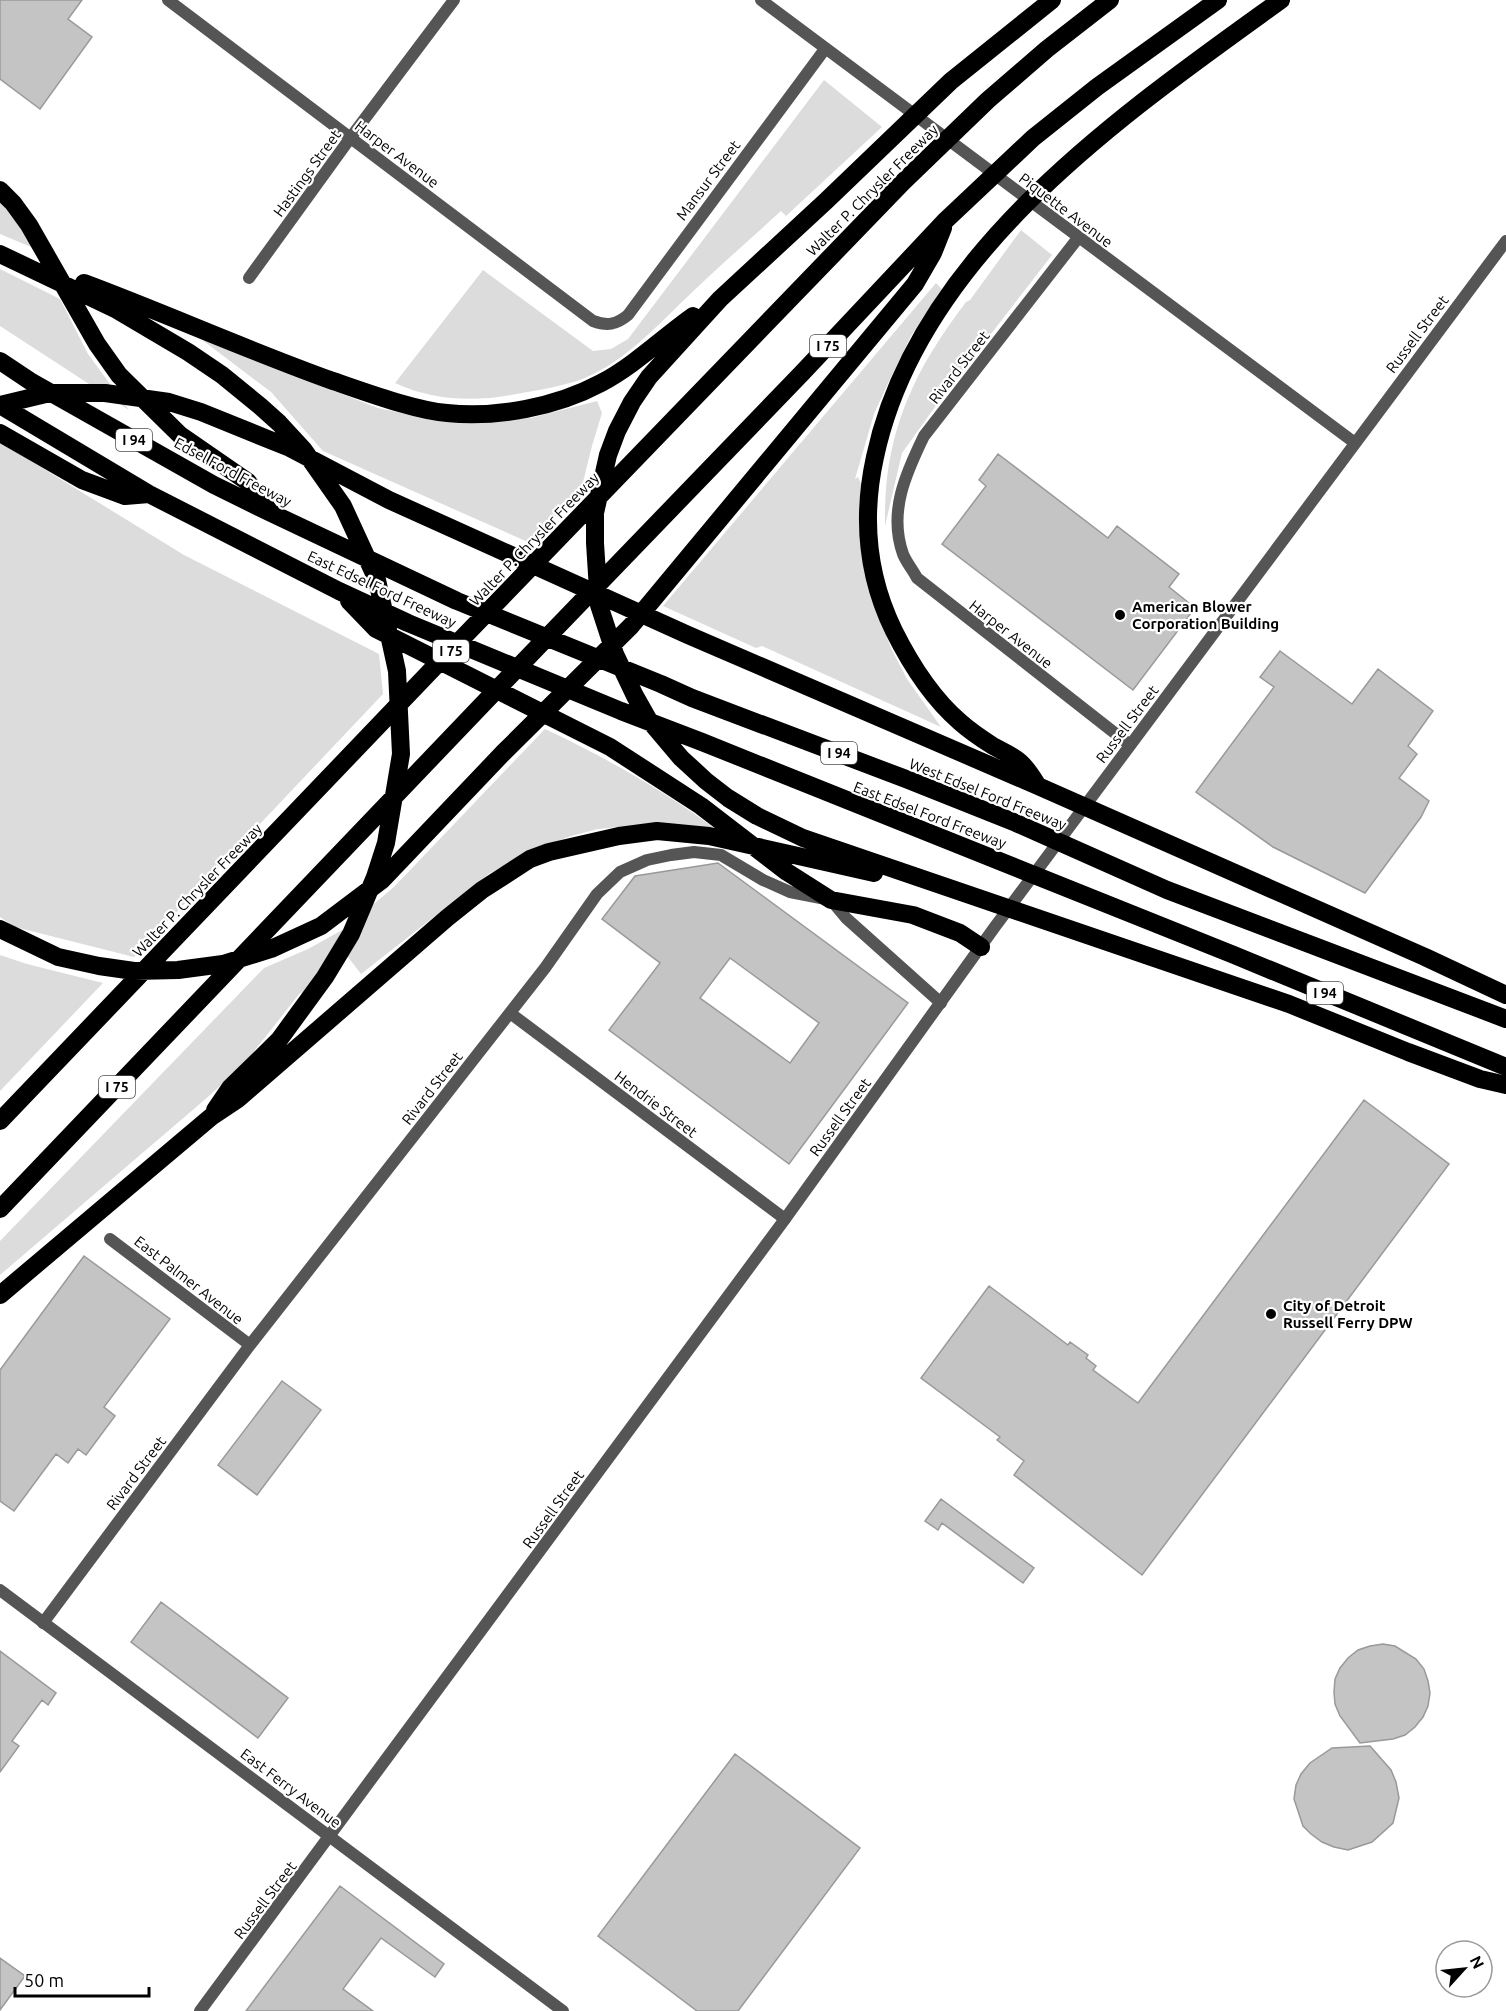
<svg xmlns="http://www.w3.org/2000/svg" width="1506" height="2011" font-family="Ubuntu,sans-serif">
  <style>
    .green { fill: #dcdcdc }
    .building { fill: #c4c4c4; stroke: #999; stroke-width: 1.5; fill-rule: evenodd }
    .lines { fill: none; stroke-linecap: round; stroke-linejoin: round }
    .minor { stroke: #555; stroke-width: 12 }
    .tertiary { stroke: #555; stroke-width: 12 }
    .motorway { stroke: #000; stroke-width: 18 }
    .poi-dot { fill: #000; stroke: #fff; stroke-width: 2 }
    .labels { text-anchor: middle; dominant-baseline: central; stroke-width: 4.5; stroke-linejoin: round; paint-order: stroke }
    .shield { fill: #fff; stroke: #4c4c4c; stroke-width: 1.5 }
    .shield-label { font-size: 14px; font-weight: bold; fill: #000 }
    .street-label { font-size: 15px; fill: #000; stroke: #fff }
    .poi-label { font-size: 15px; font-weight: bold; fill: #000; stroke: #fff; text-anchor: start }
  </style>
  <rect width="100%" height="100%" fill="#fff"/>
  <path class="green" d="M824,80L882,127L786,216L781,211C748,241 715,270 683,301C654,329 624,361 587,377C567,386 533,391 511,395C472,402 431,400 395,383L483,270L593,351L611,349L628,339Z
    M0,201L36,249L0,234Z
    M1021,230L1052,255L940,400L902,453L885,526C883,436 912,373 966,302L970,300Z
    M0,269L60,299L88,354L129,410L0,326Z
    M936,283L942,289L911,336L890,379L874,414L855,479L858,477L861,484L860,519L869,589L891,648L907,679L941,727L762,646L756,648L663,606Z
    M201,339L378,408L445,422L531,418L597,401L602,413L592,446L581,490L530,543L323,451L271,392Z
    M0,442L184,555L379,654L383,694L134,957L15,927L0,917Z
    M545,729C607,758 666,792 721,833L630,826L598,829L571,836L534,850L490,873L361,974L348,957L319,974L306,992L300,993L244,1064L209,1096L0,1275V1241L264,968L308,949L344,929L394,887Z
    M0,955L27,964L103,983L0,1091Z"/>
  <path class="building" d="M0,0H82L68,19L92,37L40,109L0,79Z
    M998,454L1108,538L1117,526L1179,574L1169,587L1195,608L1133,690L942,544L986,486L979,480Z
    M1280,651L1352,704L1378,669L1433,711L1408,746L1417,754L1399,778L1429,801L1421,817L1365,893L1273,847L1196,792L1274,687L1260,677Z
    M718,863L908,1003L789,1164L609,1030L660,963L602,919L635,876ZM730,958L819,1023L790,1063L700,998Z
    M1364,1100L1449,1164L1142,1575L1014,1475L1024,1461L997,1440L1000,1437L921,1378L989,1286L1068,1345L1070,1342L1088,1355L1086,1358L1096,1366L1093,1370L1138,1403Z
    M84,1256L170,1319L104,1407L115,1416L86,1455L78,1449L68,1463L56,1454L14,1511L0,1501V1370Z
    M282,1381L321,1410L257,1495L218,1465Z
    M941,1499L1034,1568L1023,1583L942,1523L938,1530L925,1521Z
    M161,1602L288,1698L258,1738L131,1642Z
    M1383,1644L1395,1646L1416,1659L1424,1669L1428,1681L1430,1693L1428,1706L1423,1717L1415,1727L1405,1735L1393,1739L1360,1743L1340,1716L1335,1704L1334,1692L1335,1679L1340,1668L1348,1658L1358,1650L1370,1646Z
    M0,1651L56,1693L48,1705L42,1700L12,1741L19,1746L0,1772Z
    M1370,1746L1391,1770L1396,1782L1399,1798L1393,1823L1372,1842L1348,1850L1334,1847L1322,1842L1311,1834L1303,1826L1294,1799L1296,1785L1301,1774L1310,1763L1332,1748Z
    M735,1754L860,1848L738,2011H697L598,1936Z
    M340,1886L444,1964L435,1977L381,1938L343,1989L373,2011H246Z
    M0,1958L25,1976L0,2010Z"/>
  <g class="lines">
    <path class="minor" d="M168,0L593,321C607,326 616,325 628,315L825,49
      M761,0L1355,443
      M1078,238L924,436C906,473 888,512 903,554C906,562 913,570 917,578L1130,745
      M249,278L351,137L454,0
      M510,1013L785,1219
      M110,1239L250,1345
      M43,1623L250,1345L545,968L597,894L620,872L647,860L671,855L694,852L721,855L763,880L790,892L831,900L846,918L941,1003"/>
    <path class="tertiary" d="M0,1590L563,2011
      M200,2011L785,1219L994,928L1506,241"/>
    <path class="motorway" d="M1052,0L951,81L826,201L720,299L649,377L632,402L617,431L608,455L595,513V543L599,605L615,654L635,696L648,719L681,758L706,781L728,798L757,816L803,838L1289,1004L1408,1052L1480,1079L1506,1085
      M0,190L13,203L29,225L97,344L119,375L180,435L248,482L270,512
      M0,254L117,310L188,352L222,375L260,406L279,423L303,449L343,506L377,580L397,671L401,754L386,843L375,877L351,934L325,977L279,1040L230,1088L215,1110
      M84,283C167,314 249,351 333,381C366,392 413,410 447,413C498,418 556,407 601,383C635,365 662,338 693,316
      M0,361L30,381L214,485L271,513L457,601L661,684L692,698L906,779L1016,823L1167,890L1506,1019
      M0,405L149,494L339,591L408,623L621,711L702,742L1234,955L1506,1067
      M0,405L50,393H105L169,402L201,412L290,448L389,500L688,635L1038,786L1425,957L1506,995
      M0,433L82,480L125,496L149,494
      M349,601L376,629L610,747L701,806L787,872L831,900L913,915L960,933L981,947
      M1038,786C1033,778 1027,768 1020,762C1012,755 1002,751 993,746C982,739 970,731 960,722C931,697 911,665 894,631C867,576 862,516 875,457C918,254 1123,114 1281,0
      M0,929L58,957L99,966L134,971L178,970L223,964L271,949L321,926L382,880L503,753L631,626L915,284L933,253L943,228
      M0,1121L444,657L903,182L988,100L1047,49L1110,0
      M0,1209L502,684L803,372L946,220L1033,138L1097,87L1218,0
      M0,1295L211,1117L238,1099L447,918L482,890L530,859L549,852L619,836L657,831L709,836L874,873"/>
  </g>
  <g class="poi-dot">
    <circle cx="1120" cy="615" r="6"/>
    <circle cx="1271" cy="1314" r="6"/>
  </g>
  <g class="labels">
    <g class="shield">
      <rect x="810" y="335" width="36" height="22" rx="4.5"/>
      <rect x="116" y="429" width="36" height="22" rx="4.5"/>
      <rect x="433" y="640" width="36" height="22" rx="4.5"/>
      <rect x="821" y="742" width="36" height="22" rx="4.5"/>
      <rect x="1307" y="982" width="36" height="22" rx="4.5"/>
      <rect x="99" y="1076" width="36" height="22" rx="4.5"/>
    </g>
    <g class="shield-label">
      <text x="828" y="346">I 75</text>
      <text x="134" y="440">I 94</text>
      <text x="451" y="651">I 75</text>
      <text x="839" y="753">I 94</text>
      <text x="1325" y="993">I 94</text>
      <text x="117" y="1087">I 75</text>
    </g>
    <g class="street-label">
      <text transform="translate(397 154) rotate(37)">Harper Avenue</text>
      <text transform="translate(307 173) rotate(-54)">Hastings Street</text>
      <text transform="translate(708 180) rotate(-53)">Mansur Street</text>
      <text transform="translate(872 190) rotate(-45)">Walter P. Chrysler Freeway</text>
      <text transform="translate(1066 210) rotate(37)">Piquette Avenue</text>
      <text transform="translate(1417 334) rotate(-53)">Russell Street</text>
      <text transform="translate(959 367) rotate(-52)">Rivard Street</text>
      <text transform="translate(233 472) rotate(28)">Edsel Ford Freeway</text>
      <text transform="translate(534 539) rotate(-46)">Walter P. Chrysler Freeway</text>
      <text transform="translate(382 589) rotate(25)">East Edsel Ford Freeway</text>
      <text transform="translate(1011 634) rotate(38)">Harper Avenue</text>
      <text transform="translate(1127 724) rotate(-53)">Russell Street</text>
      <text transform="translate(988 794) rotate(22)">West Edsel Ford Freeway</text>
      <text transform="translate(930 815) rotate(21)">East Edsel Ford Freeway</text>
      <text transform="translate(197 890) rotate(-46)">Walter P. Chrysler Freeway</text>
      <text transform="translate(432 1088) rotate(-52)">Rivard Street</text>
      <text transform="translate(656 1104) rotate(37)">Hendrie Street</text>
      <text transform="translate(840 1117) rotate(-54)">Russell Street</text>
      <text transform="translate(189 1280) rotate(38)">East Palmer Avenue</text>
      <text transform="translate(136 1473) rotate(-53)">Rivard Street</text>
      <text transform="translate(553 1509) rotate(-54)">Russell Street</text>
      <text transform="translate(291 1788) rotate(37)">East Ferry Avenue</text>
      <text transform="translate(265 1900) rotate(-53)">Russell Street</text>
    </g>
    <g class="poi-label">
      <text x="1132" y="606">American Blower<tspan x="1132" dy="17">Corporation Building</tspan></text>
      <text x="1283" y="1305">City of Detroit<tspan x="1283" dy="17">Russell Ferry DPW</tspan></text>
    </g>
  </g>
  <g transform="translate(1464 1969) rotate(63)"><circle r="28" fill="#ffffff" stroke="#999999" stroke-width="1.5"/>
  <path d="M0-4.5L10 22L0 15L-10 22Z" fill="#000000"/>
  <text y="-9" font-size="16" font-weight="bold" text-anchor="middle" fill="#000000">N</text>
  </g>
  <path d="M15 1987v9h134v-9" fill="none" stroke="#000000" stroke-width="3"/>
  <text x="24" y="1987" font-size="18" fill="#000000" stroke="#ffffff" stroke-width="4.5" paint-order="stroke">50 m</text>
</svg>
